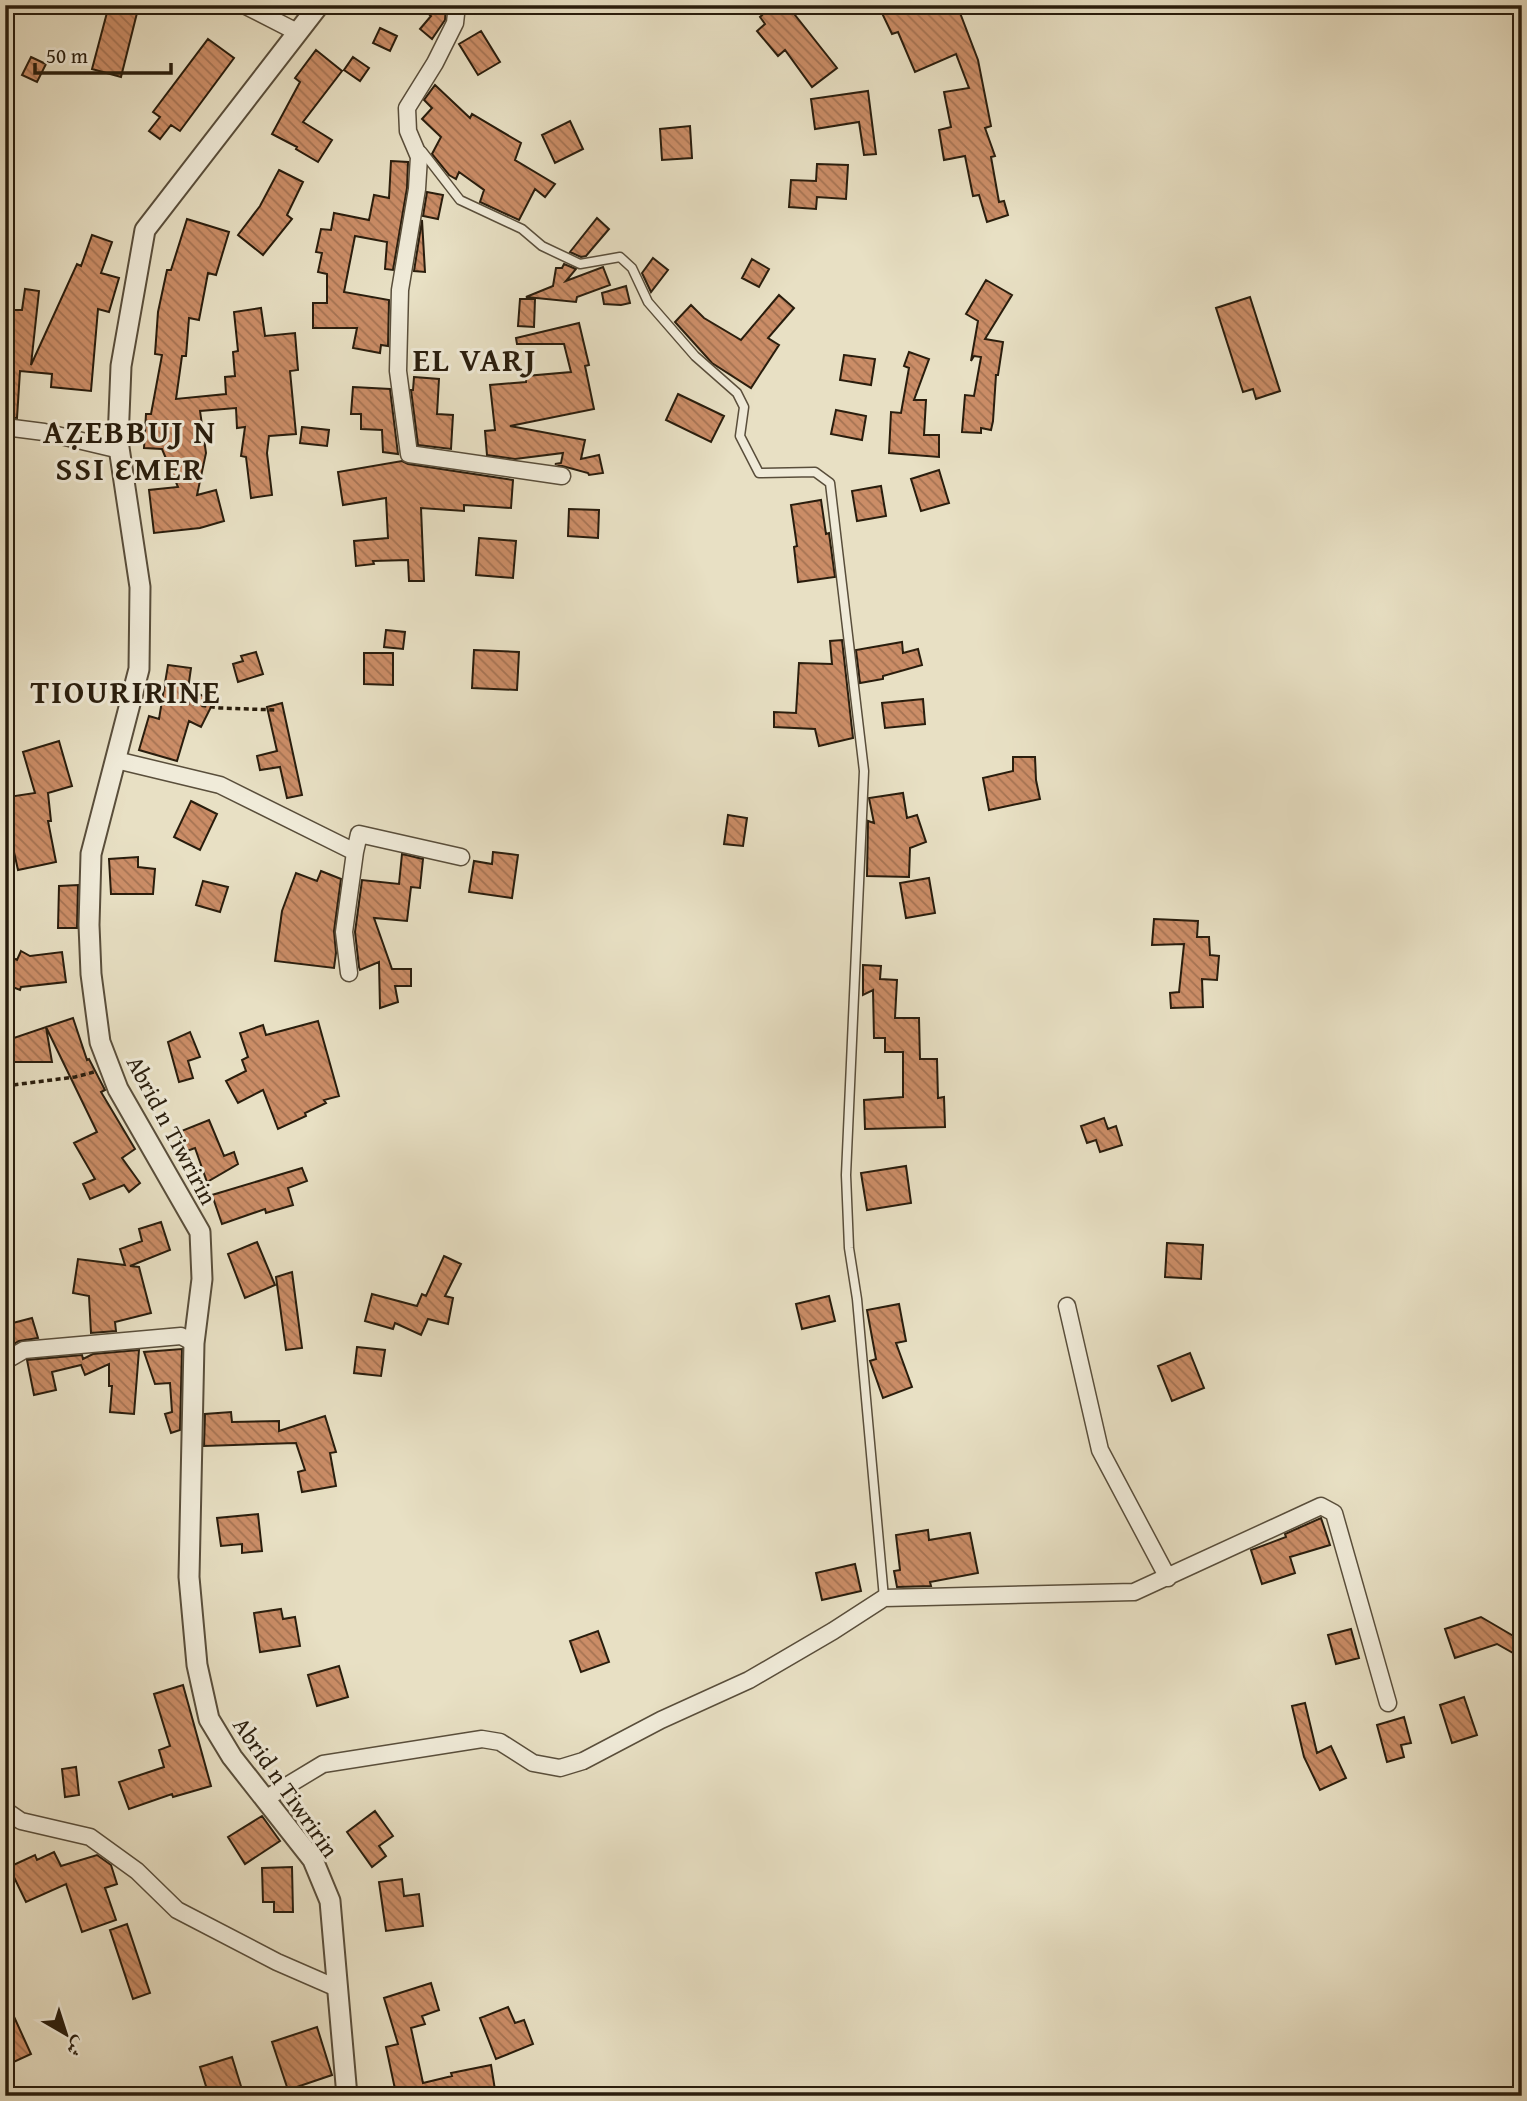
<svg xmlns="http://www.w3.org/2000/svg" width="1527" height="2101" font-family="'Gentium Book Plus',Amiri,serif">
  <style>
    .building { fill: url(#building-back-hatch); stroke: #291d0d; stroke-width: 2 }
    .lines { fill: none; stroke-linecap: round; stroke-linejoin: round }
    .service-casing { stroke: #594e3b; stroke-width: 11 }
    .minor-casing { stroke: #594e3b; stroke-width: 19 }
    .tertiary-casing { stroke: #594e3b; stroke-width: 23 }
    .path { stroke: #291d0d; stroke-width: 3.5; stroke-dasharray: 5 3.5; stroke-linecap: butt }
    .service { stroke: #f0ebd9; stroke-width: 8 }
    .minor { stroke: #f0ebd9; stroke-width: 16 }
    .tertiary { stroke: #f0ebd9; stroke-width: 19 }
    .labels { text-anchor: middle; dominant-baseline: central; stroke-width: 6; stroke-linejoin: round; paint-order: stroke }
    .street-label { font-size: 24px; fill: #291d0d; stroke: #f0ebd9 }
    .district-label { font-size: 32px; font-weight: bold; letter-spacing: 2px; fill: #291d0d; stroke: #f0ebd9 }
  </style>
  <defs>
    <pattern id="building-back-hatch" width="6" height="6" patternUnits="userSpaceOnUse" patternTransform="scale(1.75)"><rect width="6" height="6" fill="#cb8d67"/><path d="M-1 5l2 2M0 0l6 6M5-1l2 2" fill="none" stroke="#a57353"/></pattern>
  </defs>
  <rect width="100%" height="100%" fill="#e8e0c4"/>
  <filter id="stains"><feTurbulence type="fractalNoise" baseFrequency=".00286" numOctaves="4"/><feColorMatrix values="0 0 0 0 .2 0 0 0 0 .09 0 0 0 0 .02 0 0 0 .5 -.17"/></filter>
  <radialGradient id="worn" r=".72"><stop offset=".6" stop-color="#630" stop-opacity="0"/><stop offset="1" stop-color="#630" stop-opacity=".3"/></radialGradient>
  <path class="building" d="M109,5H139L121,77L92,69Z
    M418,5L446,6L445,20L432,39L420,29L431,16Z
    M773,5H787L837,68L812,87L785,50L778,56L757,31L765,24L760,17Z
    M889,5H957L978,60L991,126L985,128L995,156L991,157L999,202L1004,201L1008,215L987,222L979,195L973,196L965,156L944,160L939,130L951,127L944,92L969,88L956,54L915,72L898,32L892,34L880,9Z
    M380,28L397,36L390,51L373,43Z
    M481,31L500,62L478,75L459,44Z
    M208,39L234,58L180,131L171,125L160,139L149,131L160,117L153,112Z
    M316,50L342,71L303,122L332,140L318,162L296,149L297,147L272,134L300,82L295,78Z
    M31,57L46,64L37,82L22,75Z
    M353,57L369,68L360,81L344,70Z
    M435,85L470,118L472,114L521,143L515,160L555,184L545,197L535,189L519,220L480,202L484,190L459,172L456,179L449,175L432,154L441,137L422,119L432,108L424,100Z
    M868,91L876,154L864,155L859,122L815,129L811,99Z
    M570,121L583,149L555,163L542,135Z
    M690,126L692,158L662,160L660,129Z
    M391,161L408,162L407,188L393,270L385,269L387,242L355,236L344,292L389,300L388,346L381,345L380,353L353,348L357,328H313V303H327V274L318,272L322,253L316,252L321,229L331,230L334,213L369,220L374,195L389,198Z
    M817,164L848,165L846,199L817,197L816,209L789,207L791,180L816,181Z
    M279,170L303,182L287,215L292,219L263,255L238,235L260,206Z
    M427,192L443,195L438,219L423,216Z
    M597,218L609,229L586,256L581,257L570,252Z
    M187,219L229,232L216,275L208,273L199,320L189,318L186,356H182L176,399L226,394L225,377L235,376L233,352L238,351L234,312L261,308L265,336L295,333L298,370L290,371L296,434L269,436L267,453L272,495L251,498L246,457L241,456L245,427L237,428L236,408L200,411L206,453L197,495L216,490L224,521L200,528L154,533L149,490L178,487L162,449L144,448L146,414H151L162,355L155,354L158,312L167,270H171Z
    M422,220L425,272L414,271Z
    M92,235L112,242L101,273L119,278L109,312L98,309L91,391L51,387L52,374L20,371L17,418L5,417V310H22L25,289L39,291L31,365L77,264L81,266Z
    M653,258L668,270L651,292L642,273Z
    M752,259L769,269L759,287L742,278Z
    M564,264L576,269L566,281L603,267L610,285L577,297L576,302L526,297L553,286L556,268H562Z
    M986,280L1012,295L985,339L1003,342L998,375H996L993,421L991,430L981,428V433L962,432L965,395L974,396L981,357L974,356L971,361L978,321L966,314Z
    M626,286L630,303L621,305L604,304L602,293Z
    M779,295L794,308L768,338L779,345L751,388L712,363L675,322L691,305L704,318L741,340Z
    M1250,297L1280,391L1256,399L1253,389L1243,392L1216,308Z
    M520,299H535L534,327L518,326Z
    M579,323L589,365L585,366L594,409L510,426L585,440L581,459L599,455L603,473L589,475L588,473L555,464L561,463L563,453L515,459L487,455L485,431L495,430L490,385L526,382V376L571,372L564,344H517L516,338Z
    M909,352L929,359L914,400H926L924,435H939V457L889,453L891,412L901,413L909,368L904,366Z
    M844,355L875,359L871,385L840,380Z
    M414,377L439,379L437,414L453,415L451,449L418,445L411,390H413Z
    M353,387L390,389L398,454L383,452L382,430L361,429V414H351Z
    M678,394L724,416L711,442L666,420Z
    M836,410L866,416L862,440L831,434Z
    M302,427L329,430L327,446L300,443Z
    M402,461L408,464L513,480L511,508L464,505V511L421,508L424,581H409L408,560L373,561L374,564L356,566L354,541L388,538L386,498L343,505L338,472Z
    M939,470L949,503L921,511L911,479Z
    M881,486L886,516L857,521L852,491Z
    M821,500L826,534L829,533L835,577L798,582L794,547L797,546L791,505Z
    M569,509L599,510L598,538L568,536Z
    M479,538L516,541L513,578L476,575Z
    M386,630L405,632L403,649L384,647Z
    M842,640L853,738L819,746L815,729L774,727V712L796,713L799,663L832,664L830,641Z
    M902,642L903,653L918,649L922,665L883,676V679L860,683L856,650Z
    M474,650L519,652L517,690L472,688Z
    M256,652L263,674L238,682L233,664L243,661L241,656Z
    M364,653H393V685L364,684Z
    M168,665L191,668L188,689L214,701L201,727L189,721L177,761L139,750L149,716L159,719Z
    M923,699L925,724L885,728L882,703Z
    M282,703L302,795L287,798L280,767L260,770L257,756L277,751L267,707Z
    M59,741L72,786L48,793L51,821H48L56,862L18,870L10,834L5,836V819L10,817L8,797L35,793L23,752Z
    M1013,757H1035L1036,780L1040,799L989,810L983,778L1013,771Z
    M903,793L907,818L917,815L926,842L910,848L909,877L867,876L868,821L874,823L869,798Z
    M191,801L217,814L200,850L174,837Z
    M728,815L747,818L743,846L724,844Z
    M493,852L518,855L512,898L469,892L474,861L492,864Z
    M402,854L423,859L420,888L411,887L407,921L374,918L392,969H411V986H395L398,1002L380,1008L379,962L360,970L359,967L355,932L362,880L399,884Z
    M138,857V867L155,869L153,894H111L109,859Z
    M321,871L341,879L334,931L336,953L334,968L275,961L282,911L296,873L317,881Z
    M929,878L935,913L906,918L900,883Z
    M203,881L228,887L220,912L196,905Z
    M78,885L77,928H58L59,886Z
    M1154,919L1198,921L1197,937H1209L1210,955L1219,956L1217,980L1202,979L1203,1007L1171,1008L1170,993L1179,992L1184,944L1152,945Z
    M21,951L30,956L62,952L66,982L21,987L20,990L5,984V954L17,960Z
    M863,965L881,966L880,979L897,980L895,1018H919L920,1059H937L938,1098L944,1097L945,1127L865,1129L864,1100L903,1097V1052H885V1038H874L873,990L863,995Z
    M73,1018L87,1060L89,1059L105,1090L101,1092L135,1149L122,1158L140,1183L129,1192L124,1185L90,1199L83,1184L95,1179L74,1143L97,1132L46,1027Z
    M318,1021L339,1096L324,1100L326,1103L305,1113L306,1116L278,1129L263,1090L238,1103L226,1081L246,1071L242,1060L248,1057L240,1033L263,1025L266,1035Z
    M46,1027L52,1062H5V1041Z
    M190,1032L200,1057L188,1061L193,1078L179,1082L168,1042Z
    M1104,1118L1108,1129L1116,1126L1122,1145L1100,1152L1096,1140L1087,1143L1081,1126Z
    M209,1120L224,1156L234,1152L238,1164L207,1182L195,1148L187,1151L179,1132Z
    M906,1166L911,1203L867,1210L861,1173Z
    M302,1168L307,1181L288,1188L293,1205L266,1213L265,1209L222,1224L212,1195Z
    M161,1222L170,1250L130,1266L139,1267L151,1313L115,1322L116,1331L91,1333L89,1296L73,1293L78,1259L125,1265L120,1249L142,1241L139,1229Z
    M257,1242L275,1285L245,1298L228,1254Z
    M1167,1243L1203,1245L1201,1279L1165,1277Z
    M444,1256L461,1264L445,1296L453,1298L448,1324L428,1319L421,1335L395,1323L393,1329L365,1321L372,1294L417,1306L422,1294L426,1296Z
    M292,1272L302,1348L286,1350L276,1277Z
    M829,1296L835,1321L802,1329L796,1304Z
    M899,1304L906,1341L896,1343L912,1387L883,1398L870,1361L876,1359L867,1310Z
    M32,1318L38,1338L19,1341L5,1349V1325Z
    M357,1347L385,1350L381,1376L354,1373Z
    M182,1349L180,1430L171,1433L165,1414L172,1412L170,1383L155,1384L144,1352Z
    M139,1350L134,1414L110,1412L112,1386H109V1364L85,1375L81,1365L52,1372L56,1390L34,1395L27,1360L82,1355L83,1359L93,1354Z
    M1190,1353L1204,1388L1172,1401L1158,1366Z
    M231,1412L232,1422L279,1421V1431L325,1416L336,1452L330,1453L336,1486L302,1492L298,1472L305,1470L296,1443L204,1446L205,1414Z
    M258,1514L262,1551L242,1553V1544L221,1546L217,1518Z
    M1321,1518L1330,1545L1290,1557L1295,1573L1262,1584L1251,1550L1286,1537L1285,1534Z
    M928,1530L929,1540L970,1533L978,1573L930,1582L931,1586L897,1587L894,1571L900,1570L896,1535Z
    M855,1564L861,1591L822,1600L816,1573Z
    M281,1609L283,1619L295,1617L300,1646L260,1652L254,1613Z
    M1481,1617L1522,1641V1658L1497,1644L1455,1658L1445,1629Z
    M1351,1629L1359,1658L1336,1664L1328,1635Z
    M598,1631L609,1662L581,1672L570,1641Z
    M339,1666L348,1697L317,1706L308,1675Z
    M183,1685L211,1786L173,1797L172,1794L129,1809L119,1782L164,1767L159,1750L170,1746L154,1694Z
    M1464,1697L1477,1735L1452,1743L1440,1705Z
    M1305,1703L1317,1753L1331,1746L1346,1778L1320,1790L1304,1757L1292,1706Z
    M1404,1717L1411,1743L1401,1745L1404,1757L1387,1762L1377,1725Z
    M76,1767L79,1795L65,1797L62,1769Z
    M375,1811L393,1836L379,1846L386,1856L372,1867L347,1832Z
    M262,1816L280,1841L245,1864L228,1837Z
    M54,1852L61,1866L97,1855L111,1865L117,1884L105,1888L116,1920L82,1932L66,1884L26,1902L9,1867L35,1855L37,1860Z
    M292,1867L293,1912H274V1902H263L262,1868Z
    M402,1879L404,1896L419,1894L423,1926L386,1931L379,1882Z
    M127,1924L150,1993L133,1999L110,1930Z
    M431,1983L439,2010L422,2016L425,2024L411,2028L423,2083L452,2076L451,2073L491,2065L496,2096H393L392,2090L395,2089L386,2047L398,2044L384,1998Z
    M5,1997L31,2054L5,2066Z
    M508,2007L515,2023L524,2020L533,2044L496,2059L480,2018Z
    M317,2027L332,2075L288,2090L272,2042Z
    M232,2057L244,2096H209L200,2067Z"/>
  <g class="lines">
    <g class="service-casing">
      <path id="service" d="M422,151L460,200L522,229L542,246L580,264L620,257L632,268L648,302L695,356L737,393L744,407L740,436L759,473L815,472L830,483L864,771L846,1175L849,1248L857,1299L884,1598"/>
    </g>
    <g class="minor-casing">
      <path id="minor" d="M244,5L297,32
        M457,5L455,23L435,63L407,108L408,131L419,157L417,189L400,290L398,371L409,454L562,476
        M5,427L44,432L120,450
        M116,760L220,785L355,852L344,932L349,973
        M355,852L359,834L461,857
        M1067,1306L1100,1450L1168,1578
        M5,1361L24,1350L181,1336L194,1343
        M265,1799L323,1764L482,1739L500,1742L533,1763L560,1768L583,1761L661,1720L749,1680L833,1631L884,1598L1134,1592L1321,1506L1334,1513L1388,1703
        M5,1810L21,1821L90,1837L137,1871L177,1910L277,1962L339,1989"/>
    </g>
    <g class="tertiary-casing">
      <path id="tertiary" d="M319,5L145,230L121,366L118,441L140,587L139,669L91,854L89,925L91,974L100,1042L118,1089L200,1232L202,1279L194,1343L189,1577L197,1665L209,1719L232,1757L313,1860L330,1901L347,2096"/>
    </g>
    <path class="path" d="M151,698L220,708L277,710
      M5,1086L75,1077L94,1072"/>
    <use href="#service" class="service"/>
    <use href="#minor" class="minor"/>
    <use href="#tertiary" class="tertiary"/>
  </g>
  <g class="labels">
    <g class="street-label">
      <text transform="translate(172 1130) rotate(62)">Abrid n Tiwririn</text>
      <text transform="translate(286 1787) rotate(55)">Abrid n Tiwririn</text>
    </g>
    <g class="district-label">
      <text x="475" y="359">EL VARJ</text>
      <text x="130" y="431">AẒEBBUJ N<tspan x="130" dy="37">SSI ƐMER</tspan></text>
      <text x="126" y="691">TIOURIRINE</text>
    </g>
  </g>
  <rect width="1527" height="2101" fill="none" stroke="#e8e0c4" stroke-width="28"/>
  <rect x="7" y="7" width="1513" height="2087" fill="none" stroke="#291d0d" stroke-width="3.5"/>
  <rect x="14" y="14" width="1499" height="2073" fill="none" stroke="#291d0d" stroke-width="2"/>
  <g transform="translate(66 2034) rotate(141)" stroke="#f0ebd9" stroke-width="5" paint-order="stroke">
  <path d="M0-5L12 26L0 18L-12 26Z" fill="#291d0d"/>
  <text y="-10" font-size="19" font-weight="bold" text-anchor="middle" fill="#291d0d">ش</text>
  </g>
  <path d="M35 63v10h136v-10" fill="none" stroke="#291d0d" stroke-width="3.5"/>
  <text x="46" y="63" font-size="21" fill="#291d0d" stroke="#f0ebd9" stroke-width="5" paint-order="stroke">50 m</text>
  <rect width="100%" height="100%" filter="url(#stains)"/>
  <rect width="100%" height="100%" fill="url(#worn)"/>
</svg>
